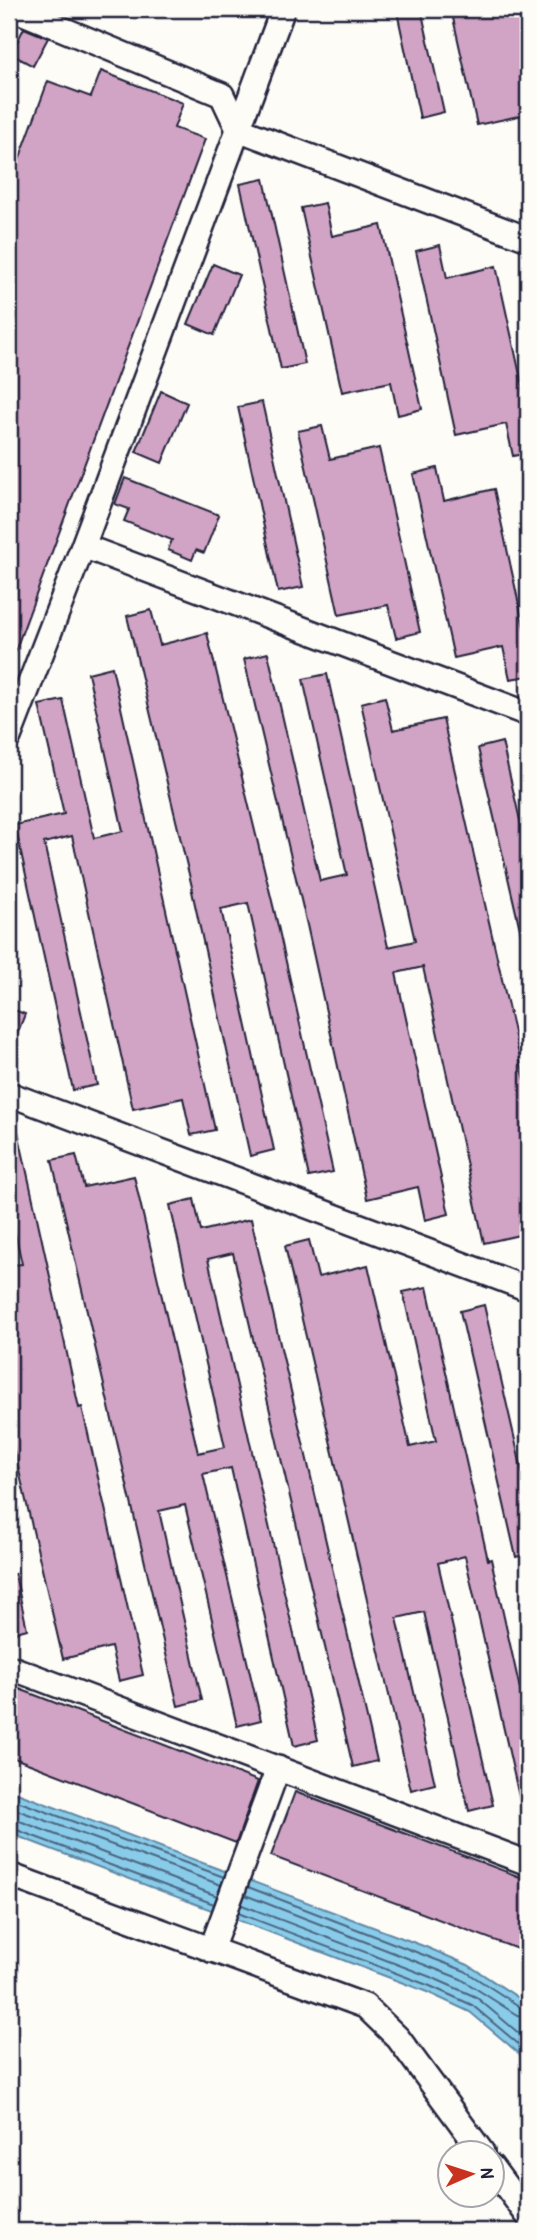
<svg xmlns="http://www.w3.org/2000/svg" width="537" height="2240" font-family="'Patrick Hand',sans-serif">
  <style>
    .water { fill: #89ccea; stroke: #6088a4; stroke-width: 2 }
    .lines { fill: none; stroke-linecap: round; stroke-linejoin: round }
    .shore { stroke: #4b6681; stroke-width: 2 }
    .building { fill: #d1a3c4; stroke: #22223b; stroke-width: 2 }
    .minor-casing { stroke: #22223b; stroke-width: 28 }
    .minor { stroke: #fdfcf7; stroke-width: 23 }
  </style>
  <rect width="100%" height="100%" fill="#fdfcf7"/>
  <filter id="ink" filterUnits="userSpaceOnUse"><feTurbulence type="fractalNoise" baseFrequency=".0143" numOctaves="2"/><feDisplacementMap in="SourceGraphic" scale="14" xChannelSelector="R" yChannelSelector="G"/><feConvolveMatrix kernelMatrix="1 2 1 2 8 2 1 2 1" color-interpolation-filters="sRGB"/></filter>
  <g filter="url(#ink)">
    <path class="water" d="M9,1790L426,1947L468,1965L528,2004V2061L470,2012L427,1992L9,1833Z"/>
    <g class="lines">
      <path class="shore" d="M9,1798L224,1877
        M9,1807L221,1885
        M9,1819L17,1820L217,1896
        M9,1827L214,1904
        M248,1887L465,1971L522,2008L528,2009
        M245,1895L461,1979L517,2015L528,2018
        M242,1905L433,1978L476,1997L528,2041
        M238,1913L430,1986L472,2005L528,2052"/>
    </g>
    <path class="building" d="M412,9H421L444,112L420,118L397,12Z
      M451,9H525L528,23V114L477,125Z
      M24,28L48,38L33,66L11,54Z
      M101,71L183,103L174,128L205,139L10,665H9V187L48,81L91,97Z
      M264,179L305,364L281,369L240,184Z
      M325,203L332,236L381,225L422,409L398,415L391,382L342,392L301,208Z
      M440,245L447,278L496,266L528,411V453L513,456L506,424L456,435L416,251Z
      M213,264L239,275L214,335L188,324Z
      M161,391L187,403L162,463L136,452Z
      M262,402L303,587L278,592L238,407Z
      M322,426L330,459L379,448L420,632L396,638L388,605L339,615L298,431Z
      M437,468L444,501L494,489L528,646V676L510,679L503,647L454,658L413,474Z
      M125,478L219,515L204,553L196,550L192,560L168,550L172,540L124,521L129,509L115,504Z
      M151,610L160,645L207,633L278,926L333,1172L309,1177L248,903L221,909L274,1150L250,1156L192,891H193L127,616Z
      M268,653L320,881L347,875L303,679L327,674L388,947L415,941L361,703L385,697L393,730L443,719L528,1094V1233L484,1243L423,967L396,973L449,1214L425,1220L418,1187L367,1199L307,925L244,659Z
      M112,667L215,1130L191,1135L183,1098L133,1109L72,836L44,843L97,1085L73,1090L15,825L64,814L39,705L63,700L94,838L123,831L88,673Z
      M502,742L528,855V937L522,938L478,748Z
      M9,1008L25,1014L10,1052H9Z
      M15,1118L79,1408L82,1407L143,1675L119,1681L111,1647L63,1659L9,1428V1265L22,1264L9,1205V1119Z
      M76,1155L84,1187L134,1176L198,1453L225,1447L170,1205L194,1199L201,1231L251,1219L377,1761L353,1767L233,1253L208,1259L318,1740L294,1746L231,1468L203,1474L261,1720L237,1726L185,1505L159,1511L202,1700L178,1706L52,1160Z
      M309,1240L318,1277L368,1265L410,1447L436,1441L403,1292L427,1287L488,1560L491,1559L528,1725V1809L522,1810L465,1556L438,1563L493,1805L469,1811L424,1612L397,1618L435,1784L411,1790L285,1246Z
      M484,1305L528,1497V1554L516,1557L460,1311Z
      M15,1574L27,1629L9,1634V1575Z
      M9,1685L258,1781L236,1843L9,1756Z
      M295,1792L528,1880V1953L271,1856Z"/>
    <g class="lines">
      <g class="minor-casing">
        <path id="minor" d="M14,9L222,95L238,129L528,239
          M83,546L528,714
          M9,737L83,546L283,9
          M9,1094L528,1289
          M9,1667L528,1863
          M9,1875L365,2006L398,2038L482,2152
          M211,1950L278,1768
          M491,2166L528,2216"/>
      </g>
      <use href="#minor" class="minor"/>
    </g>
  </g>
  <rect width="537" height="2240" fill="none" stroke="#fdfcf7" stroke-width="35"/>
  <rect x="18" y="18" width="502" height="2205" fill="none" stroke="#22223b" stroke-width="2.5" filter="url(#ink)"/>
  <g transform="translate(471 2174) rotate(87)"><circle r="33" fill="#fdfcf7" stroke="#a5a5ac" stroke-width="2"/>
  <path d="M0-5L12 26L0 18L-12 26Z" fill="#c8321e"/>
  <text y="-10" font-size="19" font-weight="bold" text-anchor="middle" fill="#22223b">N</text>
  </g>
</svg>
